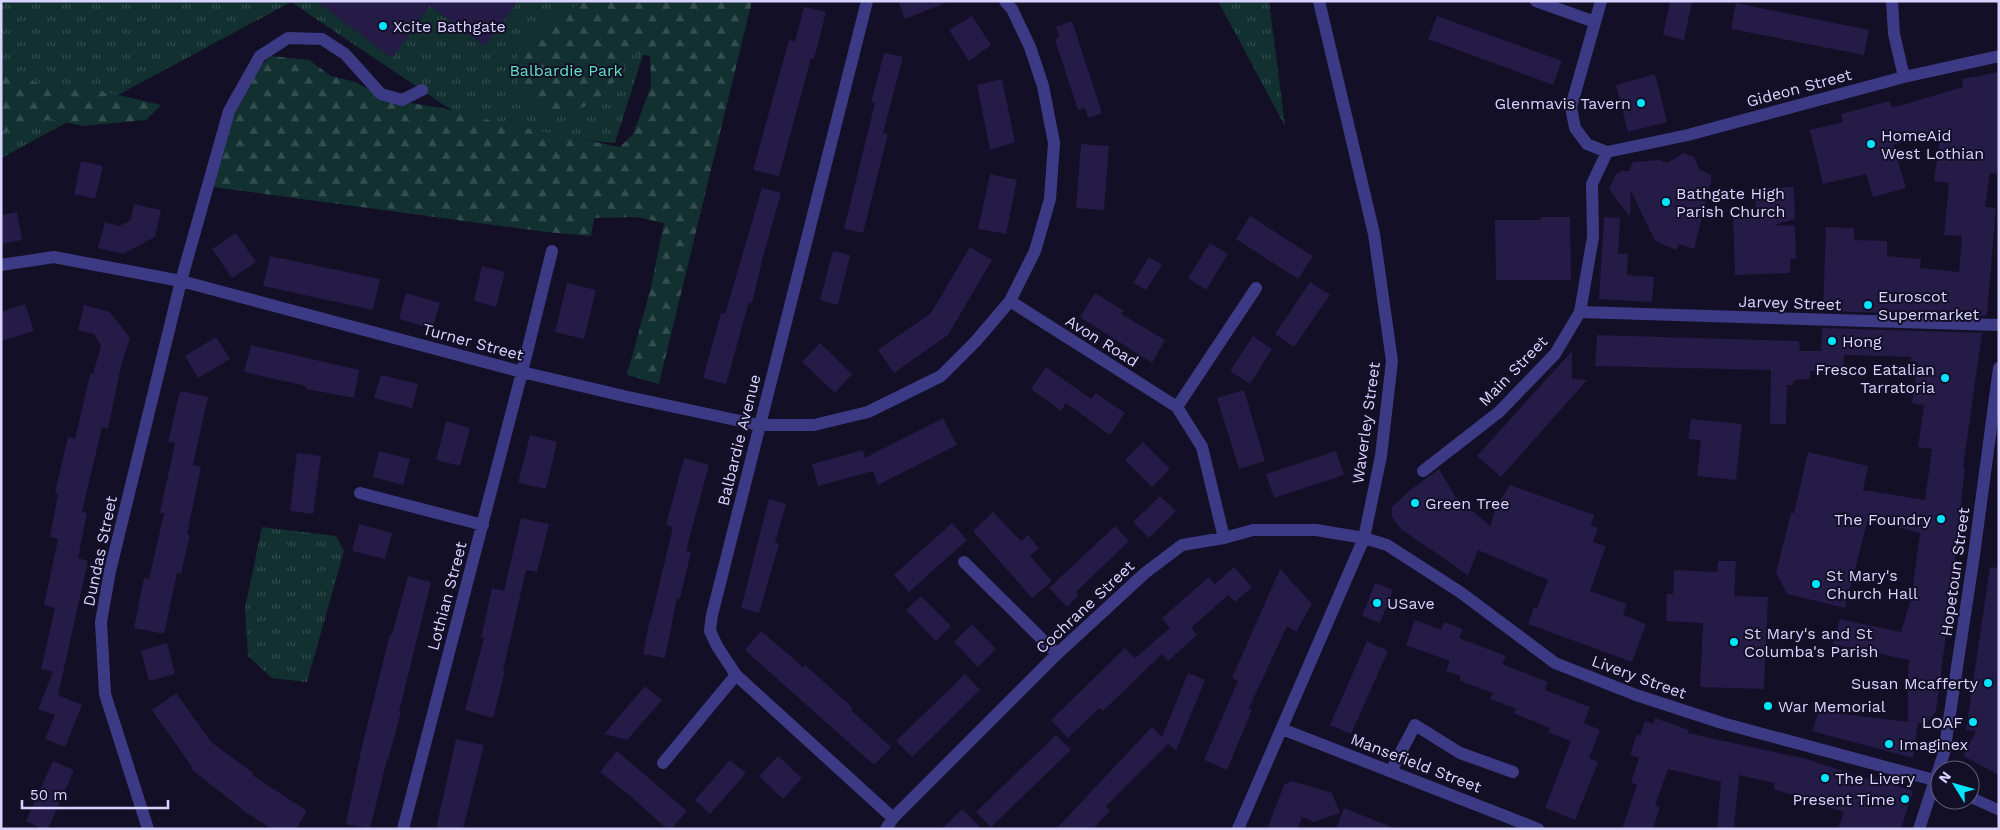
<svg xmlns="http://www.w3.org/2000/svg" width="2000" height="830" font-family="'Work Sans',sans-serif">
  <style>
    .grass { fill: url(#grass-tufts) }
    .forest { fill: url(#forest-firs) }
    .building { fill: #241b47 }
    .lines { fill: none; stroke-linecap: round; stroke-linejoin: round }
    .pedestrian { stroke: #3d3a85; stroke-width: 11 }
    .minor { stroke: #3d3a85; stroke-width: 12 }
    .tertiary { stroke: #3d3a85; stroke-width: 12 }
    .poi-dot { fill: #00e5ff; stroke: #130f26; stroke-width: 2 }
    .labels { text-anchor: middle; dominant-baseline: central; stroke-width: 4; stroke-linejoin: round; paint-order: stroke }
    .poi-label { font-size: 16px; fill: #d9d4ff; stroke: #130f26; text-anchor: start }
    .park-label { font-size: 16px; fill: #5fe0c0; stroke: #130f26 }
    .street-label { font-size: 16px; fill: #d9d4ff; stroke: #130f26 }
  </style>
  <defs>
    <pattern id="grass-tufts" width="24" height="20" patternUnits="userSpaceOnUse" patternTransform="scale(1.25)"><rect width="24" height="20" fill="#12302f"/><path d="M3 7l-1-3M5 7V3M7 7l1-3M15 17l-1-3M17 17v-4M19 17l1-3" fill="none" stroke="#344d4e"/></pattern>
    <pattern id="forest-firs" width="22" height="20" patternUnits="userSpaceOnUse" patternTransform="scale(1.25)"><rect width="22" height="20" fill="#12302f"/><path d="M5 1l3.5 6h-7zM16 11l3.5 6h-7z" fill="#344d4e"/></pattern>
  </defs>
  <rect width="100%" height="100%" fill="#130f26"/>
  <path class="grass" d="M1,1H660L615,143L484,132L291,2L1,158Z
    M1218,1H1269L1285,126Z
    M262,527L336,536L344,551L307,682L272,678L248,656L245,608Z"/>
  <path class="forest" d="M585,1H752L659,384L627,375L651,287L664,223L636,217L594,218L591,236L546,232L213,187C226,141 234,89 271,56L309,60L331,76L356,82L385,99L442,108L500,123L620,147L633,134L651,86L650,56L633,53C618,77 602,106 572,110C562,111 551,110 541,109L521,92L514,67L525,42L547,21Z
    M1,74L43,84L102,91L161,105L146,120L83,126L50,119L1,134Z"/>
  <path class="building" d="M316,1H518L485,46L430,6L392,58Z
    M898,1H948V2L905,19Z
    M1670,1H1692L1684,40L1663,35Z
    M1736,3L1869,30L1864,55L1731,29Z
    M804,7L826,12L814,59L811,58L779,176L753,170L789,40L795,42Z
    M972,16L991,45L969,61L949,30Z
    M1437,16L1562,61L1553,85L1428,39Z
    M1072,21L1102,113L1088,118L1085,108L1078,110L1055,40L1059,37L1056,27Z
    M884,53L903,57L883,133L888,134L863,233L844,229L875,103L871,102Z
    M1999,72V161L1997,174L1990,173L1985,207L1996,208L1987,314L1985,316L1823,311L1826,227L1854,228V240L1887,241V256L1921,259L1920,268L1959,272L1962,236L1944,235L1949,183L1934,181L1941,131L1893,145L1906,188L1873,197L1866,174L1823,184L1810,130L1843,122L1841,114L1890,101L1892,108L1963,87L1962,79Z
    M1655,74L1667,122L1628,132L1616,85Z
    M1002,79L1015,142L990,150L977,85Z
    M1081,144L1109,146L1104,210L1076,208Z
    M1684,153L1694,157L1700,170L1711,175V181L1694,249L1679,244L1676,250L1655,241L1631,191L1630,217L1609,189L1616,174L1621,171H1629L1633,162L1660,160L1667,163Z
    M81,161L103,166L95,199L74,194Z
    M990,174L1017,180L1006,234L978,229Z
    M1794,187L1795,219L1774,225L1795,226L1796,259H1790V273L1735,275L1733,216H1756L1755,188Z
    M762,188L781,193L763,257L752,303L749,302L726,384L703,378L721,313L725,314Z
    M134,204L161,210L155,237L123,254L98,248L105,222L119,226L131,220Z
    M17,212L22,240L1,244V215Z
    M1250,216L1313,256L1298,279L1236,239Z
    M1541,217H1570L1571,280H1496L1495,220H1541Z
    M1604,217L1620,218L1618,254H1628L1627,275L1654,277L1652,302L1599,299Z
    M236,233L256,262L232,278L212,249Z
    M1210,243L1228,254L1206,290L1188,278Z
    M970,247L992,260L948,335L894,373L878,350L931,313Z
    M833,251L850,255L838,305L820,300Z
    M270,256L380,279L373,310L263,286Z
    M1149,257L1162,265L1146,290L1133,283Z
    M482,266L505,272L496,307L474,301Z
    M1310,282L1330,295L1294,347L1275,334Z
    M567,283L596,290L584,339L555,332Z
    M406,293L440,303L432,329L399,319Z
    M1095,293L1124,311L1121,314L1165,340L1152,363L1080,317Z
    M25,304L34,331L1,341V312Z
    M84,305L110,312L130,338L121,366L108,429L102,427L82,512L87,513L78,558L88,561L58,695L82,705L65,747L45,739L55,715L38,709L53,672L41,669L55,608L44,605L58,539L50,537L58,494L55,493L68,437L75,439L90,374H93L101,346L94,334L78,330Z
    M1822,328L1982,333L1963,468H1965L1950,604L1936,711L1927,722L1918,723L1913,758L1812,731L1819,711L1908,722V669L1909,660L1833,644L1840,619L1901,632L1911,599L1920,533L1868,519L1845,608L1787,594L1776,573L1791,513H1794L1808,452L1868,466L1863,490L1925,500L1932,449L1918,447L1924,405L1912,403L1918,362L1910,361L1912,357L1844,355L1843,371H1810V379L1795,380L1793,385H1787L1786,424H1770L1771,370L1595,366L1597,335L1799,341L1800,351H1821Z
    M1253,336L1272,349L1250,384L1230,371Z
    M216,337L230,359L198,378L185,356Z
    M820,343L852,374L835,393L802,362Z
    M251,345L359,370L354,398L306,389V386L244,372Z
    M1572,351V379L1587,380L1501,477L1477,456Z
    M1046,367L1091,399L1096,393L1125,413L1110,435L1066,403L1061,411L1031,389Z
    M381,375L418,384L412,408L374,398Z
    M1244,390L1265,461L1239,469L1217,398Z
    M180,391L208,397L193,465L201,467L187,534L190,535L181,574L177,573L164,634L134,628L144,578L149,579L164,513H160L175,443L168,442Z
    M943,418L957,445L878,485L873,471L818,486L812,464L863,450L865,458Z
    M1691,419L1742,424L1736,480L1697,476L1701,440L1688,439Z
    M446,421L470,428L460,466L436,460Z
    M530,435L557,442L546,489L518,483Z
    M1143,442L1170,469L1152,487L1125,460Z
    M379,451L410,459L403,485L373,477Z
    M1336,451L1344,475L1274,498L1266,474Z
    M297,453L321,456L313,514L290,511Z
    M684,458L709,465L686,551L691,552L680,598H677L665,658L643,654L650,618L651,619L673,527L666,525Z
    M1439,469L1455,496L1490,526L1497,505L1510,485L1594,515L1591,525L1598,528L1593,542L1606,546L1590,591L1627,604L1623,615L1646,624L1632,662L1528,624L1534,607L1537,608L1548,580L1478,550L1468,575L1401,529L1392,517V507L1409,491Z
    M1160,496L1176,511L1149,538L1133,522Z
    M769,499L786,504L775,543L779,544L759,613L741,608Z
    M993,512L1021,541L1028,535L1039,548L1030,556L1052,581L1032,598L973,531Z
    M521,518L549,524L537,572L526,570L503,671H505L493,718L465,710L484,638H481L492,588L504,591Z
    M952,523L967,540L909,592L894,575Z
    M359,524L392,533L385,559L352,551Z
    M1115,526L1129,541L1076,592L1079,595L1067,607L1049,588Z
    M1718,561H1736L1734,596L1768,597L1764,689L1700,687L1703,623L1666,621L1667,594H1673L1674,570L1717,572Z
    M1234,567L1252,587L1235,602L1228,595L1191,628L1197,635L1168,661L1162,654L1103,711L1099,708L1068,738L1051,720L1125,648L1135,658L1170,628L1162,618L1209,577L1215,584Z
    M1990,567L1999,568V775L1963,756L1976,731L1966,730Z
    M1280,569L1312,604L1296,632L1287,626L1249,708L1252,710L1227,770L1204,760L1238,681L1232,678Z
    M408,576L431,582L399,712H401L388,760L387,759L370,829L346,824L362,746L390,634L392,635Z
    M1375,583L1393,590L1380,623L1362,616Z
    M921,596L951,626L936,641L906,610Z
    M1415,620L1441,630L1444,622L1463,629L1459,638L1506,656L1502,664L1548,682L1545,690L1590,707L1584,723L1600,730L1589,758L1598,762L1575,820L1545,808L1571,741L1548,732L1550,728L1513,713L1517,709L1490,699L1493,693L1460,681V676L1446,671L1450,661L1406,645Z
    M972,624L996,649L978,667L954,642Z
    M761,631L803,667L805,665L853,708L851,710L891,747L874,765L745,650Z
    M1367,641L1388,651L1351,734L1330,725Z
    M167,643L175,674L149,681L141,651Z
    M1188,673L1205,680L1176,751L1166,742L1168,744L1106,806L1110,811L1093,829H1056L1152,727L1162,737Z
    M965,674L980,690L912,757L896,741Z
    M645,686L662,700L627,740L604,734Z
    M176,693L211,742L253,773L252,775L307,811L296,829H272L248,814L191,769L192,767L152,710Z
    M1655,718L1689,730L1688,733L1806,759L1874,781L1875,778L1913,791L1901,829H1838L1844,812L1774,789V783L1739,775L1734,829H1717L1721,782L1668,769L1655,806L1660,807L1653,829H1622L1637,785L1631,783L1639,758L1630,755L1637,734L1640,736L1645,721L1653,724Z
    M1056,735L1071,750L991,827L976,812Z
    M456,739L484,745L463,829H436Z
    M617,751L687,811L671,829H667L628,794L600,772Z
    M778,756L802,778L783,799L759,776Z
    M730,760L746,773L710,814L695,800Z
    M53,761L74,770L48,829H43L26,821Z
    M1292,781L1332,793L1340,813L1314,822L1302,817L1298,829H1267L1284,785Z
    M1344,808L1394,828V829H1336Z
    M962,809L982,829H942Z"/>
  <g class="lines">
    <path class="pedestrian" d="M1970,797L1999,810"/>
    <path class="minor" d="M867,1L712,615L710,631L717,646L736,675L893,818
      M1536,1L1595,22
      M1601,1L1571,107L1575,128L1587,144L1607,152
      M1892,1L1894,34L1904,77
      M1607,152L1688,135L1904,77L1999,56
      M1,265L54,257L181,281L522,372L628,397L759,425H814L868,412L941,376L976,341L1010,301L1035,251L1050,199L1054,143L1043,86L1030,47L1012,9L1005,1
      M1010,301L1177,407L1202,447L1224,538
      M1580,312L1999,325
      M1177,407L1256,288
      M1423,471L1499,412L1555,354L1580,312L1593,237L1592,184L1607,152
      M360,493L483,525
      M964,562L1057,654
      M1282,729L1538,829
      M663,763L736,675
      M1391,771L1415,725L1460,753L1513,772
      M148,829L105,694L101,622L110,571L181,281L229,111L260,56L288,38L322,39L345,54L381,94L402,100L422,90
      M403,829L522,372L552,251
      M886,829L893,818L1057,654L1145,573L1182,545L1224,538L1253,530H1316L1364,538L1387,545L1460,592L1555,663L1636,695L1722,723L1934,780
      M1238,829L1364,538L1381,456L1392,361L1374,234L1319,1"/>
    <path class="tertiary" d="M1919,829L1944,753L1974,555L1999,368"/>
  </g>
  <g class="poi-dot">
    <circle cx="383" cy="26" r="5"/>
    <circle cx="1641" cy="103" r="5"/>
    <circle cx="1871" cy="144" r="5"/>
    <circle cx="1666" cy="202" r="5"/>
    <circle cx="1868" cy="305" r="5"/>
    <circle cx="1832" cy="341" r="5"/>
    <circle cx="1945" cy="378" r="5"/>
    <circle cx="1415" cy="503" r="5"/>
    <circle cx="1941" cy="519" r="5"/>
    <circle cx="1816" cy="584" r="5"/>
    <circle cx="1377" cy="603" r="5"/>
    <circle cx="1734" cy="642" r="5"/>
    <circle cx="1988" cy="683" r="5"/>
    <circle cx="1768" cy="706" r="5"/>
    <circle cx="1973" cy="722" r="5"/>
    <circle cx="1889" cy="744" r="5"/>
    <circle cx="1825" cy="778" r="5"/>
    <circle cx="1905" cy="799" r="5"/>
  </g>
  <g class="labels">
    <g class="poi-label">
      <text x="393" y="26">Xcite Bathgate</text>
      <text x="1631" y="103" text-anchor="end">Glenmavis Tavern</text>
      <text x="1881" y="135">HomeAid<tspan x="1881" dy="18">West Lothian</tspan></text>
      <text x="1676" y="193">Bathgate High<tspan x="1676" dy="18">Parish Church</tspan></text>
      <text x="1878" y="296">Euroscot<tspan x="1878" dy="18">Supermarket</tspan></text>
      <text x="1842" y="341">Hong</text>
      <text x="1935" y="369" text-anchor="end">Fresco Eatalian<tspan x="1935" dy="18">Tarratoria</tspan></text>
      <text x="1425" y="503">Green Tree</text>
      <text x="1931" y="519" text-anchor="end">The Foundry</text>
      <text x="1826" y="575">St Mary's<tspan x="1826" dy="18">Church Hall</tspan></text>
      <text x="1387" y="603">USave</text>
      <text x="1744" y="633">St Mary's and St<tspan x="1744" dy="18">Columba's Parish</tspan></text>
      <text x="1978" y="683" text-anchor="end">Susan Mcafferty</text>
      <text x="1778" y="706">War Memorial</text>
      <text x="1963" y="722" text-anchor="end">LOAF</text>
      <text x="1899" y="744">Imaginex</text>
      <text x="1835" y="778">The Livery</text>
      <text x="1895" y="799" text-anchor="end">Present Time</text>
    </g>
    <g class="park-label">
      <text x="566" y="70">Balbardie Park</text>
    </g>
    <g class="street-label">
      <text transform="translate(1799 88) rotate(-15)">Gideon Street</text>
      <text transform="translate(1790 303) rotate(2)">Jarvey Street</text>
      <text transform="translate(1102 341) rotate(32)">Avon Road</text>
      <text transform="translate(473 342) rotate(15)">Turner Street</text>
      <text transform="translate(1513 371) rotate(-46)">Main Street</text>
      <text transform="translate(1366 423) rotate(-82)">Waverley Street</text>
      <text transform="translate(739 440) rotate(-76)">Balbardie Avenue</text>
      <text transform="translate(100 551) rotate(-78)">Dundas Street</text>
      <text transform="translate(1955 572) rotate(-82)">Hopetoun Street</text>
      <text transform="translate(447 596) rotate(-75)">Lothian Street</text>
      <text transform="translate(1085 607) rotate(-43)">Cochrane Street</text>
      <text transform="translate(1639 677) rotate(20)">Livery Street</text>
      <text transform="translate(1416 763) rotate(21)">Mansefield Street</text>
    </g>
  </g>
  <rect width="2000" height="830" fill="none" stroke="#d9d4ff" stroke-width="5"/>
  <g transform="translate(1955 785) rotate(307)"><circle r="24" fill="#130f26" stroke="#625e7d"/>
  <path d="M0-4L9 19L0 12L-9 19Z" fill="#00e5ff"/>
  <text y="-8" font-size="14" font-weight="bold" text-anchor="middle" fill="#d9d4ff">N</text>
  </g>
  <path d="M22 800v8h146v-8" fill="none" stroke="#d9d4ff" stroke-width="2.5"/>
  <text x="30" y="800" font-size="15" fill="#d9d4ff" stroke="#130f26" stroke-width="4" paint-order="stroke">50 m</text>
</svg>
